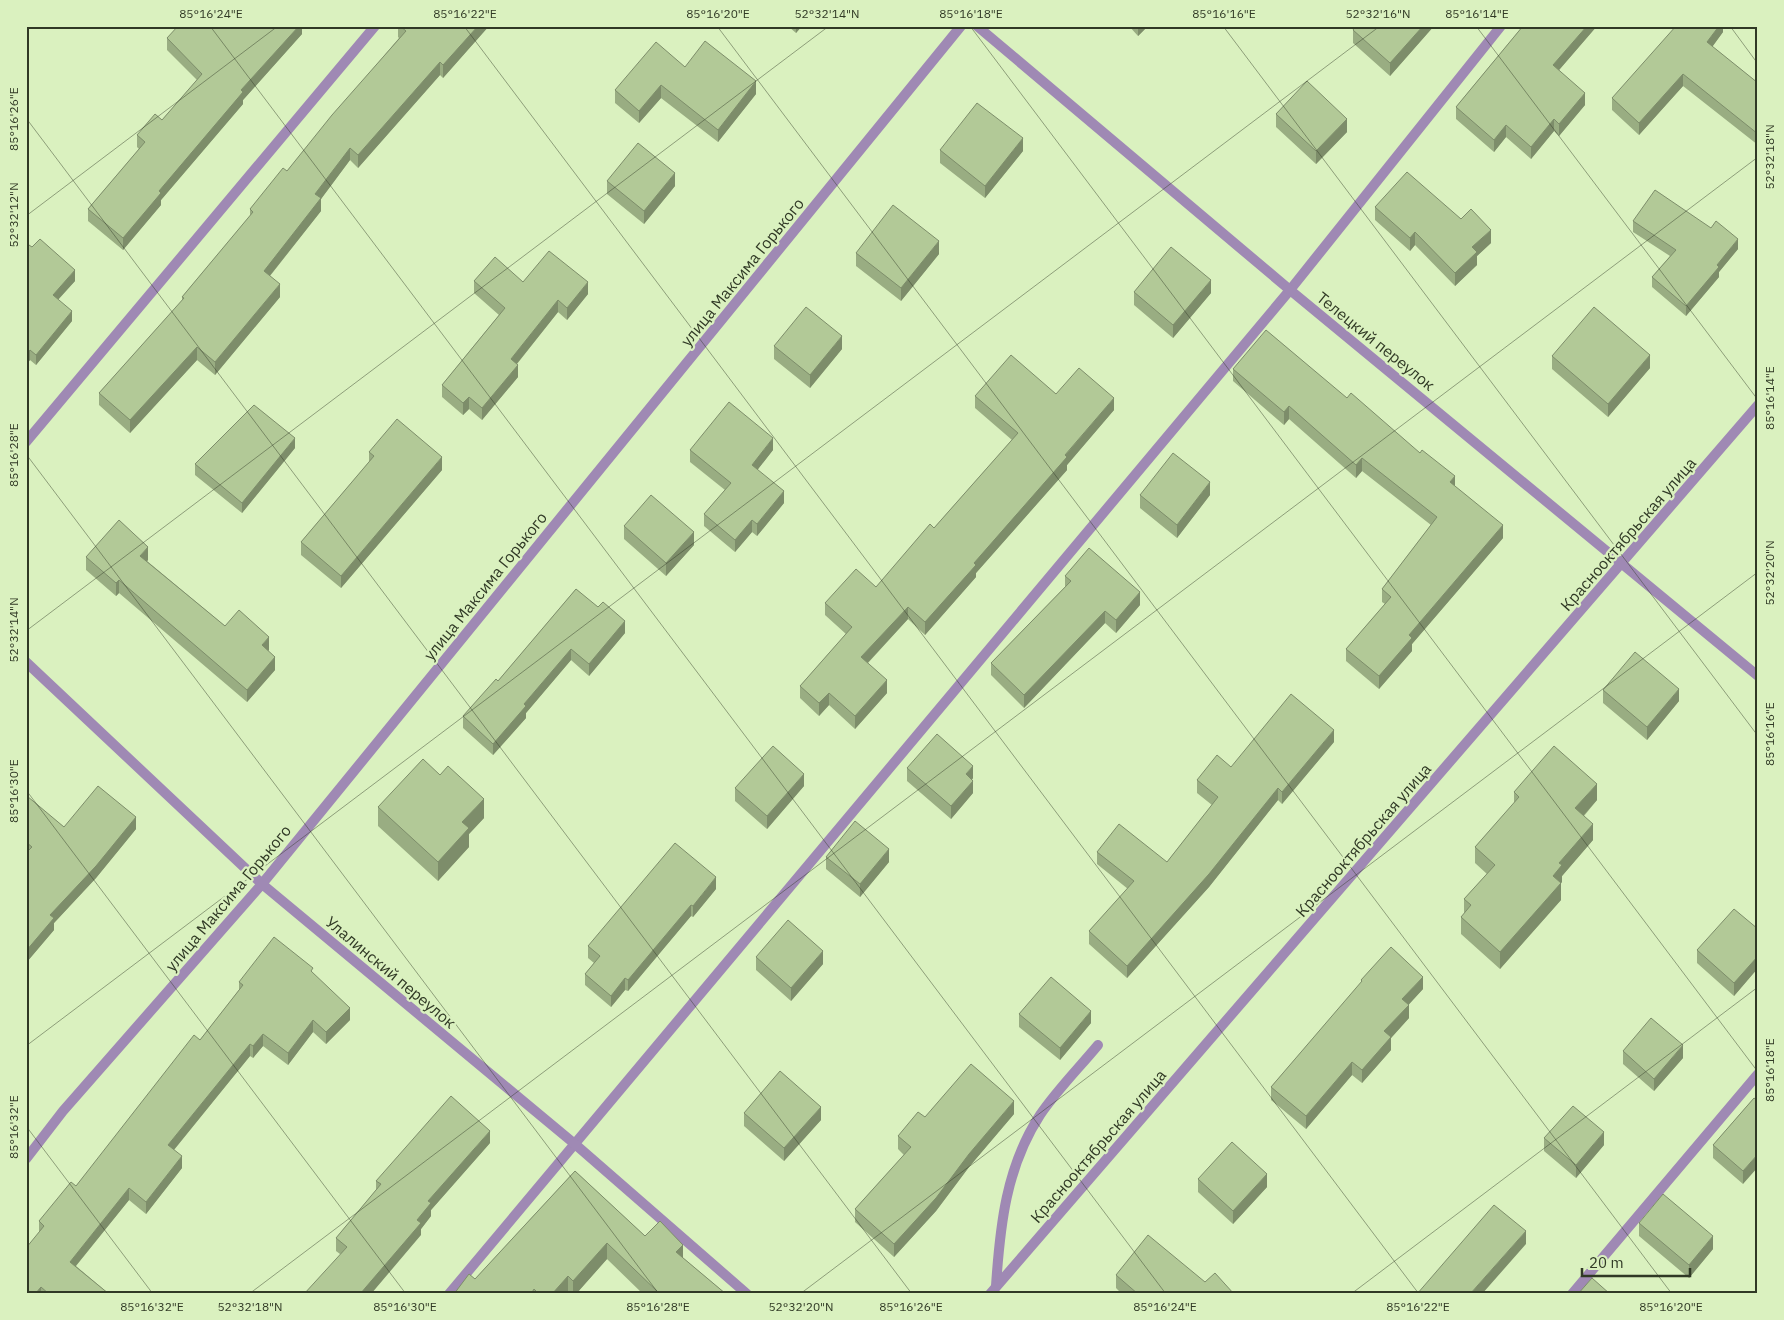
<svg xmlns="http://www.w3.org/2000/svg" width="1784" height="1320" font-family="'IBM Plex Sans',sans-serif">
  <style>
    .lines { fill: none; stroke-linecap: round; stroke-linejoin: round }
    .lane { stroke: #9f89b4; stroke-width: 10 }
    .street { stroke: #9f89b4; stroke-width: 10 }
    .wall { fill: #99ad82 }
    .shaded-wall { fill: #7d8d6a }
    .building { fill: #b2c997; stroke: #7d8d6a }
    .ticks { fill: none; stroke: #303925; stroke-width: 1; stroke-opacity: 0.45 }
    .labels { text-anchor: middle; dominant-baseline: central; stroke-width: 4.5; stroke-linejoin: round; paint-order: stroke }
    .street-label { font-size: 16px; fill: #303925; stroke: #daf1bf }
    .neatline { fill: none; stroke: #303925; stroke-width: 2 }
    .ticks-label { font-size: 12px; text-anchor: middle; fill: #303925 }
  </style>
  <rect width="100%" height="100%" fill="#daf1bf"/>
  <g class="lines">
    <path class="lane" d="M26,442L375,26
      M996,1286C1000,1226 1006,1167 1040,1115C1057,1090 1079,1068 1098,1045
      M449,1294L1290,290L1501,26
      M1572,1294L1758,1074"/>
    <path class="street" d="M977,26L1290,290L1758,676
      M26,662L262,884L576,1145L747,1294
      M26,1159L63,1111L262,884L961,26
      M990,1294L1758,405"/>
  </g>
  <path class="wall" d="M302,26V34L243,100V104L161,200V205L123,250L88,221V209L139,149L137,147V135L162,120L197,80L167,50V38Z
    M398,26H489L443,78L440,75L358,168L350,160L321,199V211L270,276L280,297L215,375L197,360L130,433L99,405V393L182,301V297L250,216V209L287,171L399,38L398,37Z
    M788,26H802L796,33Z
    M1129,26H1148L1138,36Z
    M1434,26L1390,76L1353,43V30Z
    M1523,26H1597L1559,70L1585,105L1559,136L1554,131L1531,159L1506,137L1494,152L1456,119V107Z
    M1723,26V32L1712,47L1758,83V145L1683,86L1639,135L1612,110V98Z
    M685,67L756,94L718,142L661,98L639,123L615,103V90Z
    M1276,114L1347,132L1316,164L1276,127Z
    M940,150L1023,151L985,198L940,163Z
    M607,181L675,186L644,224L607,194Z
    M1375,207L1461,219L1491,243L1477,256V265L1455,286L1415,245L1410,251L1375,220Z
    M1633,221L1738,249L1719,272V277L1686,316L1652,287V277L1670,256L1633,232Z
    M26,243L75,281L58,300L72,321L36,365L30,360L26,365Z
    M856,253L939,254L901,301L856,266Z
    M474,281L523,282L588,294L567,320L558,312L517,364L518,377L482,420L469,409L463,415L442,397V385L499,315L474,293Z
    M1134,292L1211,293L1173,338L1134,305Z
    M774,346L842,349L810,388L774,359Z
    M1552,356L1650,368L1608,417L1552,369Z
    M1233,369L1347,398L1455,486L1503,538L1412,644V651L1379,689L1346,661V649L1385,604L1382,602V589L1431,525L1362,471L1356,478L1289,419L1284,425L1233,381Z
    M1056,394L1114,410L1067,465V470L976,573V577L925,635L908,619L868,663L887,693L855,729L829,705L819,716L800,698V686L846,634L825,615V603L876,587L934,528L1012,440L975,408V396Z
    M295,448L242,513L195,475V464Z
    M690,450H773L757,470L784,503L757,536L752,532L735,552L704,526V514L725,490L690,462Z
    M369,452L442,470L341,588L301,555V542L369,462Z
    M1140,495H1210L1177,538L1140,508Z
    M1758,515V531L1756,530V517Z
    M624,526L694,545L666,576L624,539Z
    M86,557L148,560L147,561L225,626L269,650L268,651L275,670L247,702L119,593L116,596L86,570Z
    M1065,576L1140,605L1116,633L1105,623L1024,708L991,675V663L1065,587Z
    M576,589L625,633L589,676L571,660L526,713V718L493,755L463,728V716L498,681Z
    M1603,690L1679,701L1647,740L1603,703Z
    M1334,742L1282,804L1278,800L1209,887L1127,978L1089,944V931L1128,889L1097,864V852L1167,862L1212,805L1197,793V780L1231,767Z
    M907,768L973,778L972,780L973,793L951,819L907,781Z
    M440,775L484,818L469,834V847L438,881L378,826V807Z
    M804,786L767,829L735,801V788Z
    M1514,792L1597,800L1584,816L1593,840L1562,876V882L1561,883V900L1500,969L1461,934V917L1464,914V899L1487,874L1475,863V847L1514,804Z
    M26,797L64,827L136,829L96,878L54,923V930L26,963Z
    M826,857L889,862L860,897L826,869Z
    M716,889L693,917L691,916L628,991L625,990L611,1007L585,985V974L594,963L588,958V946Z
    M1758,929V968L1734,996L1697,963V950Z
    M756,957L823,964L791,1001L756,970Z
    M313,973L350,1020L326,1044L313,1032L288,1065L263,1046L253,1058L250,1056L174,1150L182,1168L146,1214L129,1200L76,1266L109,1294H26L39,1232V1221L76,1186L200,1040L239,990V982Z
    M1361,980L1423,989L1408,1005L1409,1018L1391,1038V1050L1362,1083L1352,1075L1306,1129L1271,1100V1087L1361,983Z
    M1019,1014L1091,1023L1060,1060L1019,1027Z
    M1623,1051L1683,1058L1654,1091L1623,1064Z
    M1754,1098L1743,1184L1713,1158V1145Z
    M744,1113L821,1120L784,1161L744,1126Z
    M1014,1114L969,1167L936,1211L894,1257L855,1222V1209L904,1155L898,1149V1136Z
    M1544,1138L1604,1145L1576,1178L1544,1151Z
    M490,1143L431,1210V1216L421,1229V1235L340,1254L336,1251V1238L376,1190V1181Z
    M575,1171L645,1236L683,1258L726,1294H643L607,1259L576,1294H570L568,1293L567,1294H454L475,1279Z
    M1198,1179L1267,1187L1233,1224L1198,1192Z
    M1639,1223L1713,1249L1689,1278L1639,1236Z
    M1116,1275L1234,1294H1122L1116,1288Z"/>
  <path class="shaded-wall" d="M299,26H302V34L243,100V104L161,200V205L123,250V238L159,191L241,90Z
    M478,26H489L443,78V65Z
    M796,26H802L796,33Z
    M1138,26H1148L1138,36Z
    M1423,26H1434L1390,76V63Z
    M1587,26H1597L1553,77V65Z
    M1719,26H1723V32L1707,54V42Z
    M440,62V75L358,168V155Z
    M1683,74V86L1639,135V123Z
    M756,81V94L718,142V130Z
    M661,85V98L639,123V111Z
    M1585,93V105L1559,136V124Z
    M1347,119V132L1316,164V151Z
    M1554,119V131L1531,159V147Z
    M1506,125V137L1494,152V140Z
    M1023,138V151L985,198V186Z
    M350,148V160L321,199V211L264,283V271L315,194Z
    M675,173V186L644,224V211Z
    M1491,230V243L1477,256V265L1455,286V273L1472,247Z
    M1415,232V245L1410,251V238Z
    M1738,239V249L1719,272V277L1686,316V306L1717,265Z
    M939,241V254L901,301V288Z
    M75,270V281L53,305V295Z
    M1211,280V293L1173,338V325Z
    M588,282V294L567,320V308Z
    M280,284V297L215,375V362Z
    M558,300V312L511,371V359Z
    M72,311V321L36,365V355Z
    M842,336V349L810,388V375Z
    M197,347V360L130,433V420Z
    M30,350V360L26,365V355Z
    M1650,355V368L1608,417V404Z
    M518,365V377L482,420V408Z
    M469,397V409L463,415V403Z
    M1114,398V410L1067,465V470L976,573V577L925,635V622L974,563Z
    M1289,406V419L1284,425V412Z
    M295,438V448L242,513V503Z
    M773,438V450L752,477V465Z
    M442,457V470L341,588V576Z
    M1362,458V471L1356,478V465Z
    M1455,476V489L1450,482Z
    M1210,482V495L1177,538V525Z
    M784,491V503L757,536V524Z
    M752,520V532L735,552V540Z
    M1503,525V538L1412,644V651L1379,689V676L1409,635Z
    M694,532V545L666,576V563Z
    M148,547V560L140,569V556Z
    M119,580V593L116,596V583Z
    M1140,592V605L1116,633V620Z
    M908,607V619L861,670V657Z
    M1105,611V623L1024,708V695Z
    M625,621V633L589,676V664Z
    M269,637V650L262,658V645Z
    M571,649V660L526,713V718L493,755V744L524,704Z
    M275,657V670L247,702V690Z
    M887,680V693L855,729V716Z
    M1679,689V701L1647,740V727Z
    M829,693V705L819,716V703Z
    M1334,730V742L1282,804V792Z
    M973,766V778L966,787V774Z
    M804,774V786L767,829V816Z
    M973,781V793L951,819V806Z
    M1597,784V800L1575,825V808Z
    M1278,788V800L1209,887L1127,978V966Z
    M484,799V818L469,834V847L438,881V862L462,822Z
    M136,817V829L96,878L54,923V930L26,963V951L50,915Z
    M1593,824V840L1562,876V882L1553,892V876L1559,863Z
    M889,849V862L860,897V884Z
    M716,877V889L693,917V906Z
    M1561,883V900L1500,969V952Z
    M691,905V916L628,991V980Z
    M823,951V964L791,1001V988Z
    M1758,956V968L1734,996V983Z
    M1423,977V989L1402,1012V999Z
    M625,978V990L611,1007V996Z
    M1409,1005V1018L1391,1038V1050L1362,1083V1070L1384,1031Z
    M350,1008V1020L326,1044V1032Z
    M1091,1011V1023L1060,1060V1048Z
    M313,1020V1032L288,1065V1053Z
    M263,1034V1046L253,1058V1046Z
    M250,1044V1056L168,1157V1145Z
    M1683,1045V1058L1654,1091V1079Z
    M1352,1062V1075L1306,1129V1116Z
    M1014,1101V1114L969,1167L936,1211L894,1257V1244L969,1154Z
    M821,1107V1120L784,1161V1148Z
    M490,1131V1143L431,1210V1216L421,1229V1235L371,1294H360L417,1220L428,1201Z
    M1604,1132V1145L1576,1178V1165Z
    M1758,1154V1167L1743,1184V1171Z
    M182,1156V1168L146,1214V1202Z
    M1267,1174V1187L1233,1224V1211Z
    M129,1188V1200L70,1273V1262Z
    M1526,1231V1244L1482,1294H1470Z
    M1713,1236V1249L1689,1278V1265Z
    M607,1243V1259L576,1294H573V1281Z
    M683,1245V1261L676,1252Z
    M568,1276V1293L567,1294H552Z
    M41,1287V1294H35Z"/>
  <path class="building" d="M178,26H299L241,90L243,92L159,191L161,193L123,238L88,209L145,142L137,135L155,114L162,120L202,74L167,38Z
    M400,26H478L443,65L440,62L358,155L350,148L315,194L321,198L264,271L280,284L215,362L197,347L130,420L99,393L184,298L182,297L253,212L250,209L283,168L287,171L332,115L406,31Z
    M1356,26H1423L1390,63L1353,30Z
    M1523,26H1587L1553,65L1585,93L1559,124L1554,119L1531,147L1506,125L1494,140L1456,107Z
    M1676,26H1719L1707,42L1758,83V134L1683,74L1639,123L1612,98Z
    M705,41L756,81L718,130L661,85L639,111L615,90L656,42L685,67Z
    M1307,81L1347,119L1316,151L1276,114Z
    M977,103L1023,138L985,186L940,150Z
    M638,143L675,173L644,211L607,181Z
    M1407,172L1461,219L1471,209L1491,230L1472,247L1477,252L1455,273L1415,232L1410,238L1375,207Z
    M1655,190L1711,228L1716,221L1738,239L1717,265L1719,267L1686,306L1652,277L1676,250L1633,221Z
    M893,205L939,241L901,288L856,253Z
    M40,239L75,270L53,295L72,311L36,355L30,350L26,355V284L28,282L26,281V243L32,247Z
    M1171,247L1211,280L1173,325L1134,292Z
    M549,251L588,282L567,308L558,300L511,359L518,365L482,408L469,397L463,403L442,385L505,308L474,281L495,257L523,282Z
    M806,307L842,336L810,375L774,346Z
    M1594,307L1650,355L1608,404L1552,356Z
    M1266,330L1347,398L1351,393L1420,453L1422,450L1455,476L1450,482L1503,525L1409,635L1412,638L1379,676L1346,649L1391,597L1382,589L1437,517L1362,458L1356,465L1289,406L1284,412L1233,369Z
    M1011,355L1056,394L1079,368L1114,398L1065,455L1067,457L974,563L976,565L925,622L908,607L861,657L887,680L855,716L829,693L819,703L800,686L852,627L825,603L856,569L876,587L930,524L934,528L1018,433L975,396Z
    M729,402L773,438L752,465L784,491L757,524L752,520L735,540L704,514L731,483L690,450Z
    M254,405L295,438L242,503L195,464Z
    M397,419L442,457L341,576L301,542L374,456L369,452Z
    M1173,453L1210,482L1177,525L1140,495Z
    M651,495L694,532L666,563L624,526Z
    M119,520L148,547L140,556L225,626L239,610L269,637L262,645L275,657L247,690L119,580L116,583L86,557Z
    M1089,548L1140,592L1116,620L1105,611L1024,695L991,663L1071,581L1065,576Z
    M576,589L598,607L603,602L625,621L589,664L571,649L524,704L526,706L493,744L463,716L496,679L498,681Z
    M1635,652L1679,689L1647,727L1603,690Z
    M1291,694L1334,730L1282,792L1278,788L1209,874L1127,966L1089,931L1134,881L1097,852L1119,824L1167,862L1218,797L1197,780L1217,755L1231,767Z
    M937,734L973,766L966,774L973,781L951,806L907,768Z
    M773,746L804,774L767,816L735,788Z
    M1554,746L1597,784L1575,808L1593,824L1559,863L1562,865L1553,876L1561,883L1500,952L1461,917L1471,905L1464,899L1495,865L1475,847L1519,797L1514,792Z
    M423,759L440,775L448,766L484,799L462,822L469,828L438,862L378,807Z
    M98,786L136,817L96,866L50,915L54,918L26,951V853L32,847L26,842V797L27,796L64,827Z
    M855,821L889,849L860,884L826,857Z
    M675,843L716,877L693,906L691,905L628,980L625,978L611,996L585,974L600,956L588,946Z
    M1734,909L1758,929V956L1734,983L1697,950Z
    M788,920L823,951L791,988L756,957Z
    M274,937L313,968L311,971L350,1008L326,1032L313,1020L288,1053L263,1034L253,1046L250,1044L168,1145L182,1156L146,1202L129,1188L70,1262L109,1294H49L41,1287L35,1294H26V1248L44,1226L39,1221L71,1182L76,1186L194,1035L200,1040L243,985L239,982Z
    M1391,947L1423,977L1402,999L1409,1005L1384,1031L1391,1037L1362,1070L1352,1062L1306,1116L1271,1087L1362,981L1361,980Z
    M1051,977L1091,1011L1060,1048L1019,1014Z
    M1651,1018L1683,1045L1654,1079L1623,1051Z
    M971,1064L1014,1101L969,1154L936,1198L894,1244L855,1209L911,1147L898,1136L918,1112L925,1117Z
    M780,1071L821,1107L784,1148L744,1113Z
    M451,1096L490,1131L428,1201L431,1203L417,1220L421,1223L360,1294H304L347,1247L336,1238L381,1184L376,1181Z
    M1754,1098L1758,1101V1154L1743,1171L1713,1145Z
    M1573,1106L1604,1132L1576,1165L1544,1138Z
    M1232,1142L1267,1174L1233,1211L1198,1179Z
    M575,1171L645,1236L660,1221L683,1245L676,1252L726,1294H660L607,1243L573,1281L568,1276L552,1294H539L534,1289L531,1294H454L469,1274L475,1279Z
    M1663,1194L1713,1236L1689,1265L1639,1223Z
    M1494,1205L1526,1231L1470,1294H1417Z
    M1148,1235L1205,1282L1215,1273L1234,1294H1138L1116,1275Z
    M1592,1278L1610,1294H1578Z"/>
  <path class="ticks" d="M210,26L1166,1294M464,26L1419,1294M717,26L1672,1294M970,26L1758,1072M1223,26L1758,736M1476,26L1758,400M1730,26L1758,64M26,118L912,1294M26,216L278,26M26,454L659,1294M26,631L829,26M26,790L406,1294M26,1046L1380,26M26,1126L153,1294M249,1294L1758,157M800,1294L1758,572M1351,1294L1758,987"/>
  <g class="labels">
    <g class="street-label">
      <text transform="translate(742 272) rotate(-51)">улица Максима Горького</text>
      <text transform="translate(1376 341) rotate(39)">Телецкий переулок</text>
      <text transform="translate(1628 534) rotate(-49)">Краснооктябрьская улица</text>
      <text transform="translate(485 586) rotate(-51)">улица Максима Горького</text>
      <text transform="translate(1363 840) rotate(-49)">Краснооктябрьская улица</text>
      <text transform="translate(228 898) rotate(-50)">улица Максима Горького</text>
      <text transform="translate(391 972) rotate(40)">Улалинский переулок</text>
      <text transform="translate(1098 1146) rotate(-49)">Краснооктябрьская улица</text>
    </g>
  </g>
  <rect width="1784" height="1320" fill="none" stroke="#daf1bf" stroke-width="55"/>
  <path d="M1582 1268v8h108v-8" fill="none" stroke="#303925" stroke-width="2.5"/>
  <text x="1589" y="1268" font-size="15" fill="#303925" stroke="#daf1bf" stroke-width="4" paint-order="stroke">20 m</text>
  <rect x="28" y="28" width="1728" height="1264" class="neatline"/>
  <g class="ticks-label">
    <text x="211" y="18">85°16'24"E</text>
    <text x="465" y="18">85°16'22"E</text>
    <text x="718" y="18">85°16'20"E</text>
    <text x="827" y="18">52°32'14"N</text>
    <text x="971" y="18">85°16'18"E</text>
    <text x="1224" y="18">85°16'16"E</text>
    <text x="1378" y="18">52°32'16"N</text>
    <text x="1477" y="18">85°16'14"E</text>
    <text transform="translate(14 119) rotate(-90)" y="4">85°16'26"E</text>
    <text transform="translate(1770 157) rotate(-90)" y="4">52°32'18"N</text>
    <text transform="translate(14 215) rotate(-90)" y="4">52°32'12"N</text>
    <text transform="translate(1770 398) rotate(-90)" y="4">85°16'14"E</text>
    <text transform="translate(14 455) rotate(-90)" y="4">85°16'28"E</text>
    <text transform="translate(1770 573) rotate(-90)" y="4">52°32'20"N</text>
    <text transform="translate(14 630) rotate(-90)" y="4">52°32'14"N</text>
    <text transform="translate(1770 734) rotate(-90)" y="4">85°16'16"E</text>
    <text transform="translate(14 791) rotate(-90)" y="4">85°16'30"E</text>
    <text transform="translate(1770 1070) rotate(-90)" y="4">85°16'18"E</text>
    <text transform="translate(14 1127) rotate(-90)" y="4">85°16'32"E</text>
    <text x="152" y="1311">85°16'32"E</text>
    <text x="250" y="1311">52°32'18"N</text>
    <text x="405" y="1311">85°16'30"E</text>
    <text x="658" y="1311">85°16'28"E</text>
    <text x="801" y="1311">52°32'20"N</text>
    <text x="911" y="1311">85°16'26"E</text>
    <text x="1165" y="1311">85°16'24"E</text>
    <text x="1418" y="1311">85°16'22"E</text>
    <text x="1671" y="1311">85°16'20"E</text>
  </g>
</svg>
